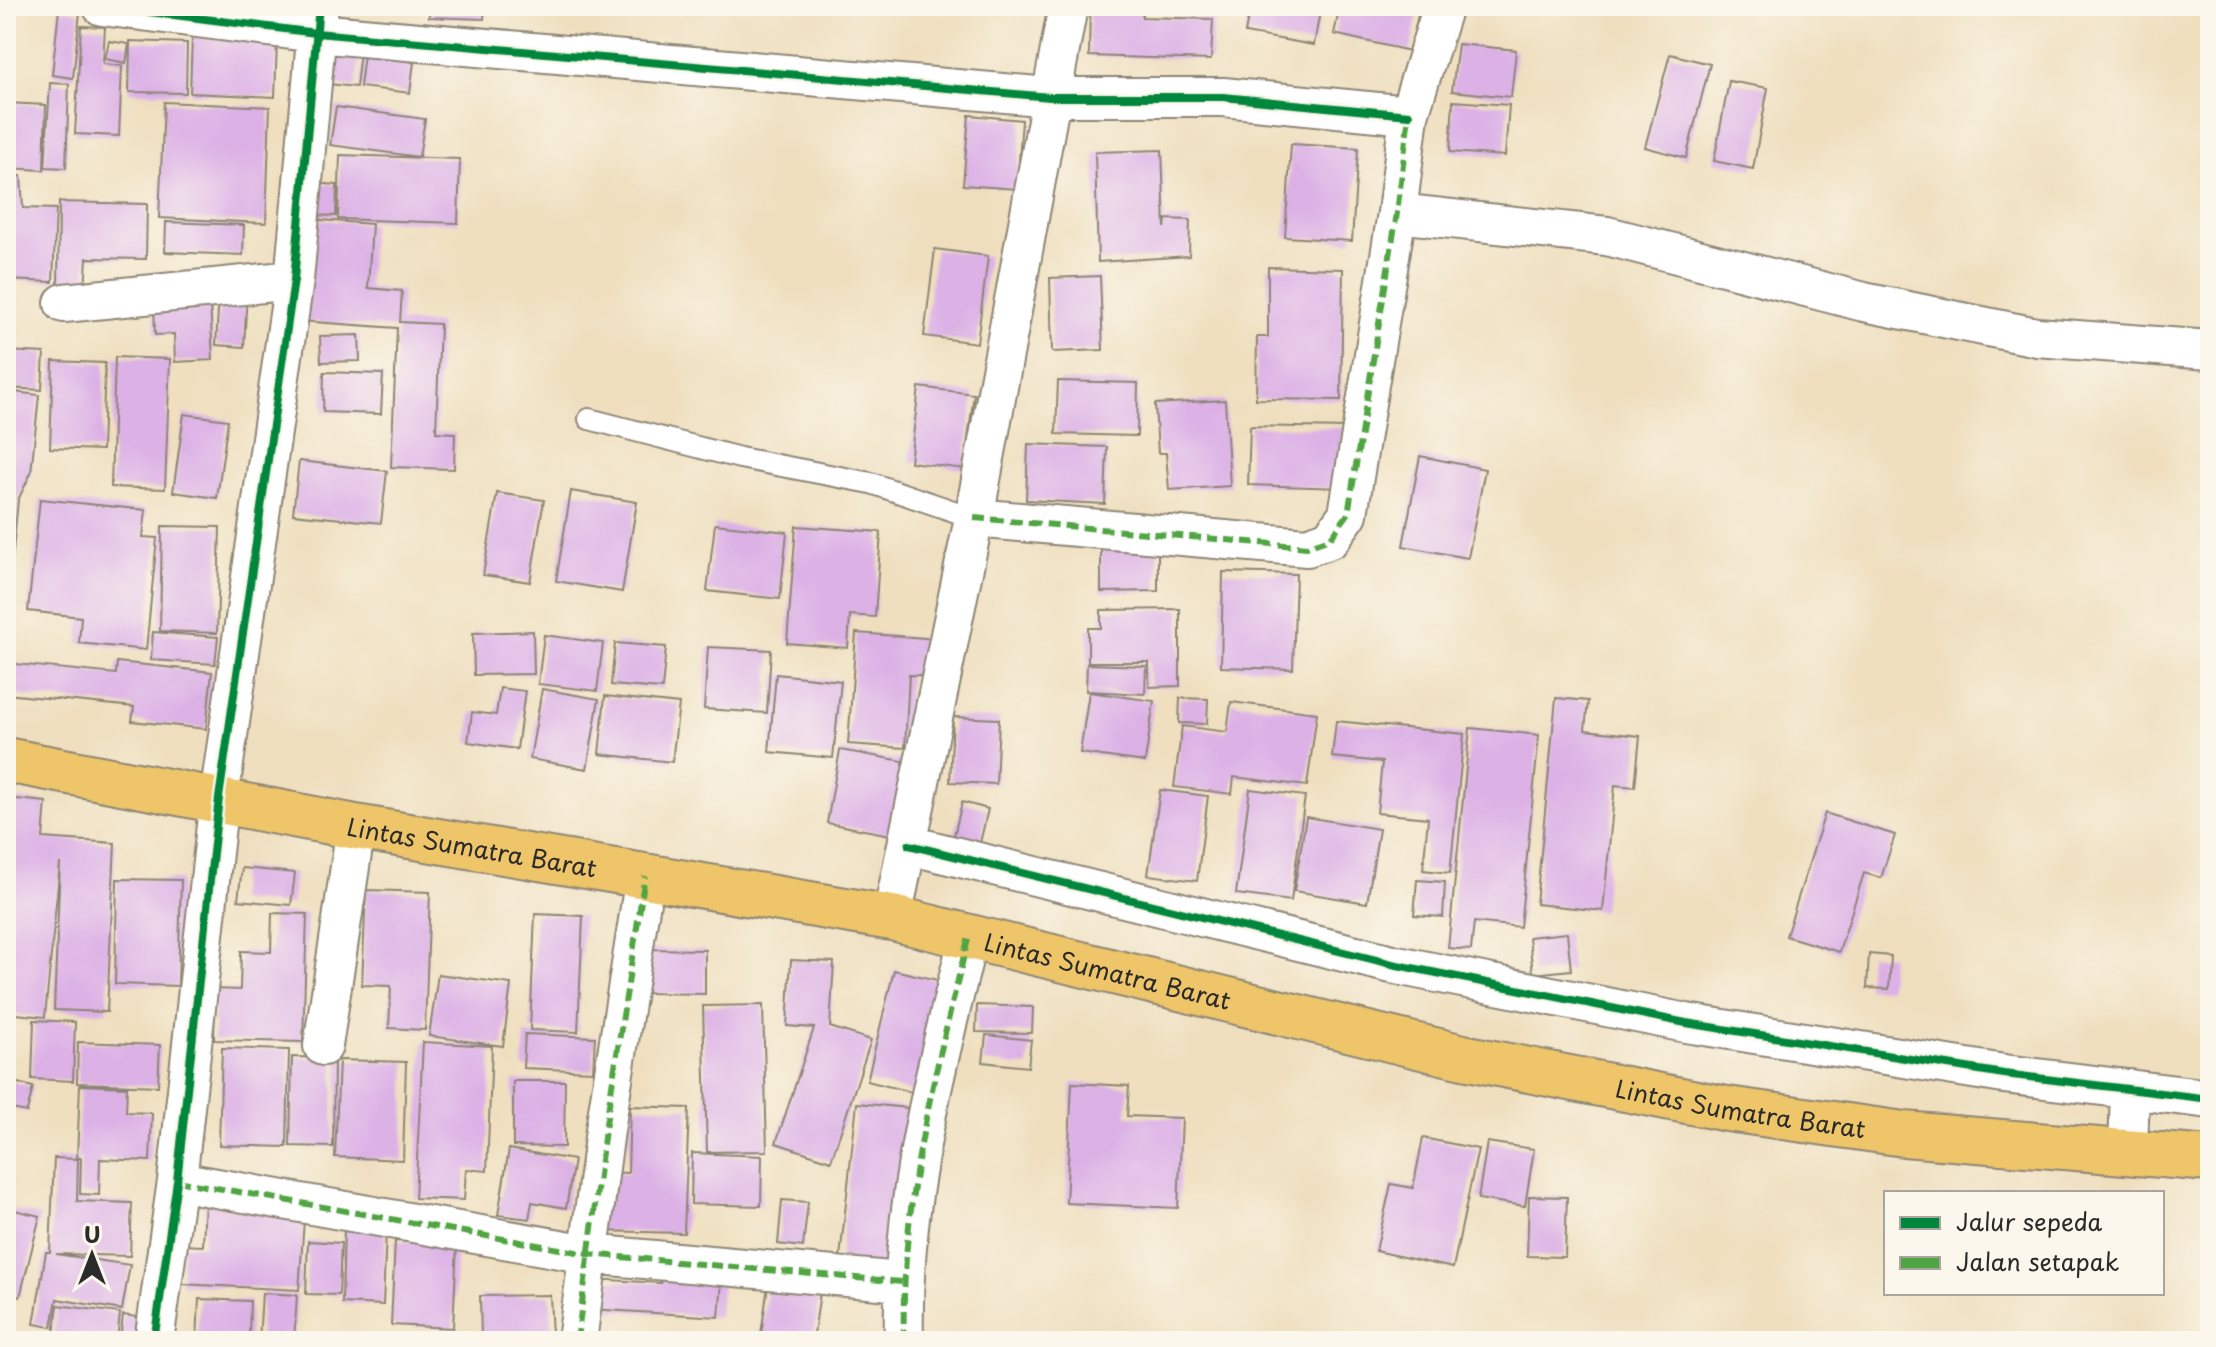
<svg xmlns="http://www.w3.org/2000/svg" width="2216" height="1347" font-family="'Playpen Sans',sans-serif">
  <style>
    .building { fill: #dcb1e6 }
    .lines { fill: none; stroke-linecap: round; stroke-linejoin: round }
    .service-casing { stroke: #8d8575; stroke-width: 24 }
    .minor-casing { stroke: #8d8575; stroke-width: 42 }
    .trunk-casing { stroke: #8d8575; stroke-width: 48 }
    .service { stroke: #fff; stroke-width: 20 }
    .minor { stroke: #fff; stroke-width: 38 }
    .trunk { stroke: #eec569; stroke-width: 44 }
    .quiet { stroke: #51a443; stroke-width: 6; stroke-dasharray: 12 6; stroke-linecap: butt }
    .cycleway-casing { stroke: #fbf7ec; stroke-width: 13 }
    .cycleway { stroke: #00873e; stroke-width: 8 }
    .labels { text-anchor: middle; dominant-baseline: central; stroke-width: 6; stroke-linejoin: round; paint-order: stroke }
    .street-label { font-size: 24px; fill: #2b2b2b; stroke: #fbf7ec }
  </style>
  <rect width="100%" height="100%" fill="#fbf7ec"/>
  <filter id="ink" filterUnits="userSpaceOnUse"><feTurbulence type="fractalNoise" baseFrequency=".0125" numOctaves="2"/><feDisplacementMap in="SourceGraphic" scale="16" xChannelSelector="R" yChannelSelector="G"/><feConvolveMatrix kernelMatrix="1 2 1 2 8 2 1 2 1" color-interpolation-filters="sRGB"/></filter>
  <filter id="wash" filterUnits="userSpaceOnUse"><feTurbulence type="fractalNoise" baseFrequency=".006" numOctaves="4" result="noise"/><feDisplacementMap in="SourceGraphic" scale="32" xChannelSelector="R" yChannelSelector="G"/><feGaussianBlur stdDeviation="1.8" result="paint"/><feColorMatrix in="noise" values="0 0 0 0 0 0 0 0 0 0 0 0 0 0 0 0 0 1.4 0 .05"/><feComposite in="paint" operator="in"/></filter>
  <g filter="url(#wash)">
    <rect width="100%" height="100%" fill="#efdfbf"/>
    <g id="blocks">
      <path class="building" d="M430,6H485L484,19L429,17Z
        M1090,6H1142V17L1213,19L1211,60L1089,56Z
        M1250,6H1321L1314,45L1245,33Z
        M1340,6H1420L1410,51L1334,34Z
        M59,9L80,12L73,78L52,75Z
        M81,26L105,27L103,64L122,66L119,136L75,134Z
        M192,37L277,41L275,97L190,93Z
        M109,41L129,44L126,63L105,59Z
        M130,41L187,43L186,93L129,92Z
        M1458,44L1516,50L1511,97L1452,91Z
        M334,49L360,52L356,87L329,84Z
        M364,54L414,62L410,93L360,87Z
        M1670,54L1710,64L1686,158L1645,147Z
        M1729,81L1768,88L1753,169L1714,161Z
        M50,83L69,84L66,168L45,167Z
        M1453,101L1509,105L1505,156L1450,152Z
        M164,102L270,107L266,223L159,218Z
        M6,103L46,105L44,170L6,168Z
        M336,107L425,119L419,157L330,145Z
        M969,115L1022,120L1017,189L963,185Z
        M1291,144L1358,148L1352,241L1285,237Z
        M1162,150L1165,228L1166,219L1190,220L1189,256L1098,262L1095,152Z
        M340,155L460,159L458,223L338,219Z
        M21,176L23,208L56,209L53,282L6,280V177Z
        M313,183L337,185L336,216L311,215Z
        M59,202L147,204L146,259L87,258L85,290L58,289Z
        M308,219L372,224L368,288L402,291L400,322L440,324L436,432L455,433L454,469L391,467L397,328L300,321Z
        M166,222L244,225L243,255L165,252Z
        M935,249L988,256L977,343L924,336Z
        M1268,267L1343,269L1341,400L1256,399L1257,337H1268Z
        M1100,276L1103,350L1052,352L1050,278Z
        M219,291L247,292L244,347L216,345Z
        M210,302L213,360L175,362L174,334L155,335L154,305Z
        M359,335L360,361L321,362L320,336Z
        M6,351L44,353L42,390L6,388Z
        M115,357L170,359L165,489L111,487Z
        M53,361L105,363L102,450L50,448Z
        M324,372L383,374L381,414L323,412Z
        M1058,381L1138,383L1137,436L1056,434Z
        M919,387L974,394L964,469L910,462Z
        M6,391L39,395L31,473L18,500L8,602Z
        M1225,400L1230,486L1169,490L1166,453H1158L1155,404Z
        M184,414L228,420L217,498L173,492Z
        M1250,426L1346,428L1345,488L1248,485Z
        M1028,444L1107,447L1105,504L1026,500Z
        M1420,456L1485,469L1468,558L1403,546Z
        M299,461L387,471L381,523L293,514Z
        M571,491L637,502L622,592L556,581Z
        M497,493L544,500L530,582L483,575Z
        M40,499L146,510L143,537L157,538L146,650L79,643L81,617L28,611Z
        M715,524L787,532L780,599L707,591Z
        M162,526L220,527L217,633L160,631Z
        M796,526L881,532L875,617L850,615L848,648L787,643Z
        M1158,540V591L1101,592V541Z
        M1223,572L1296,574L1293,669L1221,667Z
        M1180,609V686L1149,687V662H1088V628H1101V610Z
        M533,631L534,674L474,675L473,633Z
        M153,632L218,637L215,664L151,660Z
        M856,633L939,639L937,676L909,675L905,748L848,744Z
        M544,635L603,643L597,691L538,684Z
        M615,643L666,647L662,689L611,685Z
        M708,647L771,650L767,713L704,709Z
        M117,662L212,672L206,729L132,721L134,707L6,694V663L116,674Z
        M1087,664L1146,666L1145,694L1086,691Z
        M776,674L841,681L833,758L769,752Z
        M500,688L525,691L517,749L468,742L472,712L496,715Z
        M542,689L599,699L587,769L530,759Z
        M1089,692L1154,701L1145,762L1080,753Z
        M605,696L679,704L672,762L599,754Z
        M1180,698L1208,699L1207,724L1179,723Z
        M1556,698L1588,701L1585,730L1640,736L1635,787L1615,785L1603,911L1536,904Z
        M1231,702L1317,713L1307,786L1234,777L1232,794L1174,787L1182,726L1227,732Z
        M953,717L999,719L996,784L950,782Z
        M1336,721L1464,734L1450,873L1423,870L1428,818L1377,813L1382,762L1332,757Z
        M1470,728L1539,735L1520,927L1474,922L1471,950L1448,948Z
        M840,750L909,762L896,836L827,823Z
        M1250,789L1305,796L1291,901L1236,894Z
        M1160,790L1208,796L1197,881L1148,875Z
        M6,798L46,802L43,838L115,843L107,1012L54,1010L60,863L45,1017L6,1013Z
        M962,802L988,809L980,843L954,836Z
        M1825,813L1895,835L1881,878L1864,873L1839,952L1786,936Z
        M1306,817L1379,829L1367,903L1294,891Z
        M242,868L295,873L291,905L238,900Z
        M117,879L181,880L178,986L115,984Z
        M1417,880L1445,882L1443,917L1414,915Z
        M366,890L430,892L425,1030L389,1028L391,986L362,985Z
        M272,913L307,914L303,1042L214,1040L215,989L240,990L241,951L271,952Z
        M535,914L583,916L578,1032L530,1030Z
        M1567,933L1571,970L1533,974L1529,937Z
        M645,949L705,950V994L644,993Z
        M1869,954L1891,956L1889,989L1867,988Z
        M791,960L834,962L830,1027L871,1040L831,1161L776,1143L814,1028L787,1026Z
        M894,970L946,982L919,1094L867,1081Z
        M438,974L511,984L503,1046L429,1036Z
        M763,1005L767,1151L707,1152L703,1006Z
        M977,1005L1033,1007L1032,1033L976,1032Z
        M34,1020L75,1022L73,1081L32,1079Z
        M525,1034L595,1037L593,1071L523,1068Z
        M986,1035L1031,1040L1028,1067L983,1062Z
        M78,1042L160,1045L158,1086L77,1083Z
        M423,1042L492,1046L487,1171L466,1169L464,1200L415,1198Z
        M222,1048L289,1050L287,1147L219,1145Z
        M292,1057L334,1058L333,1147L290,1146Z
        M339,1060L406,1062L403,1160L335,1157Z
        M6,1080L33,1087L27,1112L6,1108Z
        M513,1081H565L564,1147L513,1146Z
        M1072,1083L1129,1086L1127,1116L1182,1118L1178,1208L1066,1203Z
        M80,1085L127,1087L126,1112L152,1113L150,1161L100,1159L99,1195L80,1194L81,1158H77Z
        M857,1103L908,1108L890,1272L839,1267Z
        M630,1106L689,1108L684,1233L599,1231L601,1172L628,1173Z
        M1423,1138L1478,1149L1453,1268L1376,1251L1391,1184L1413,1188Z
        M1487,1142L1534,1149L1525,1206L1478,1199Z
        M509,1149L574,1160L566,1208L532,1202L529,1219L498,1215Z
        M692,1153L762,1156L761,1206L691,1204Z
        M54,1158L78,1159L77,1201L132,1203L130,1256L56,1254L130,1265L122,1310L57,1299L52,1327L34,1324L46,1252H50Z
        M1529,1196L1567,1197L1565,1257L1527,1256Z
        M205,1200L305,1206L299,1290L181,1284L183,1245L203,1246Z
        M782,1200L808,1202L803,1247L778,1244Z
        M6,1208L40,1216L20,1297L6,1293Z
        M344,1229L386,1231L383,1305L342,1303Z
        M308,1241L341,1243L339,1295L306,1294Z
        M395,1241L457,1244L453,1328L391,1325Z
        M662,1264L723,1268L719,1317L590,1309L592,1279L661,1283Z
        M770,1272L822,1279L813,1341H760Z
        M262,1293L297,1295L294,1341H259Z
        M550,1295L552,1337L481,1338L480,1296Z
        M199,1299L250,1301L249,1341H197Z
        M58,1305L120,1313L117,1341H53Z
        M123,1315L138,1317L136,1341H120Z"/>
    </g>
  </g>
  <g filter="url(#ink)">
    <use href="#blocks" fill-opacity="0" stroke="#8d8575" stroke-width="2"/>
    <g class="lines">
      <g class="service-casing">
        <path id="service" d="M589,419L740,458L871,483L974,518"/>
      </g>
      <g class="minor-casing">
        <path id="minor" d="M102,6L316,33L1050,97H1223L1409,115
          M1397,213L1607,236L1864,302L2037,337L2210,350
          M64,303L294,280
          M974,518L1307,547L1330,539L1348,514L1397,213L1409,115L1443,6
          M909,845L1392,964L1686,1023L2004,1074L2210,1099
          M892,918L974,518L1068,6
          M323,1046L356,827
          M2128,1151L2130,1089
          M177,1181L588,1254L902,1282
          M154,1341L177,1181L219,798L294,280L319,6
          M577,1341L605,1130L645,876
          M904,1341C900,1199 936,1071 969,935"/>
      </g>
      <g class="trunk-casing">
        <g id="trunk">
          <path id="s1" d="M6,760L356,827L892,918L1463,1057L1727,1109L1904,1134L2210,1159"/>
        </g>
      </g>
      <use href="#service" class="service"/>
      <use href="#minor" class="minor"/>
      <use href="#trunk" class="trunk"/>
      <path class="quiet" d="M974,518L1307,547L1330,539L1348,514L1397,213L1409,115
        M177,1181L588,1254L902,1282
        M577,1341L605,1130L645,876
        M904,1341C900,1199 936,1071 969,935"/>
      <g class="cycleway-casing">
        <path id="cycleway" d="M102,6L316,33L1050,97H1223L1409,115
          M909,845L1392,964L1686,1023L2004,1074L2210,1099
          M154,1341L177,1181L219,798L294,280L319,6"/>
      </g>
      <use href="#cycleway" class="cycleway"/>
    </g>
  </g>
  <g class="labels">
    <g class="street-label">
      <text stroke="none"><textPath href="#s1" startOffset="474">Lintas Sumatra Barat</textPath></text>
      <text stroke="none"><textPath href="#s1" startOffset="1122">Lintas Sumatra Barat</textPath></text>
      <text stroke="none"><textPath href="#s1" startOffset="1770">Lintas Sumatra Barat</textPath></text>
    </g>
  </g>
  <rect width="2216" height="1347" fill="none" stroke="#fbf7ec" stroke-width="32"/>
  <rect x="1884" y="1191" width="280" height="104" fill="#fbf7ec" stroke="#a8a59f" stroke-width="2"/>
  <rect x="1900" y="1217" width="40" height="12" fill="#00873e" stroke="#a8a59f" stroke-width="2"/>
  <text x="1956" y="1231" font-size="24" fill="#2b2b2b">Jalur sepeda</text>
  <rect x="1900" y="1257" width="40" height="12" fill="#51a443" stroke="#a8a59f" stroke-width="2"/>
  <text x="1956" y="1271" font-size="24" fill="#2b2b2b">Jalan setapak</text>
  <g transform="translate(92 1255)" stroke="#fbf7ec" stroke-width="6" paint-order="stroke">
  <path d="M0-6L14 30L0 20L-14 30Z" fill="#2b2b2b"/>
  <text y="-12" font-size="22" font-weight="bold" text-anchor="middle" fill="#2b2b2b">U</text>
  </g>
</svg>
